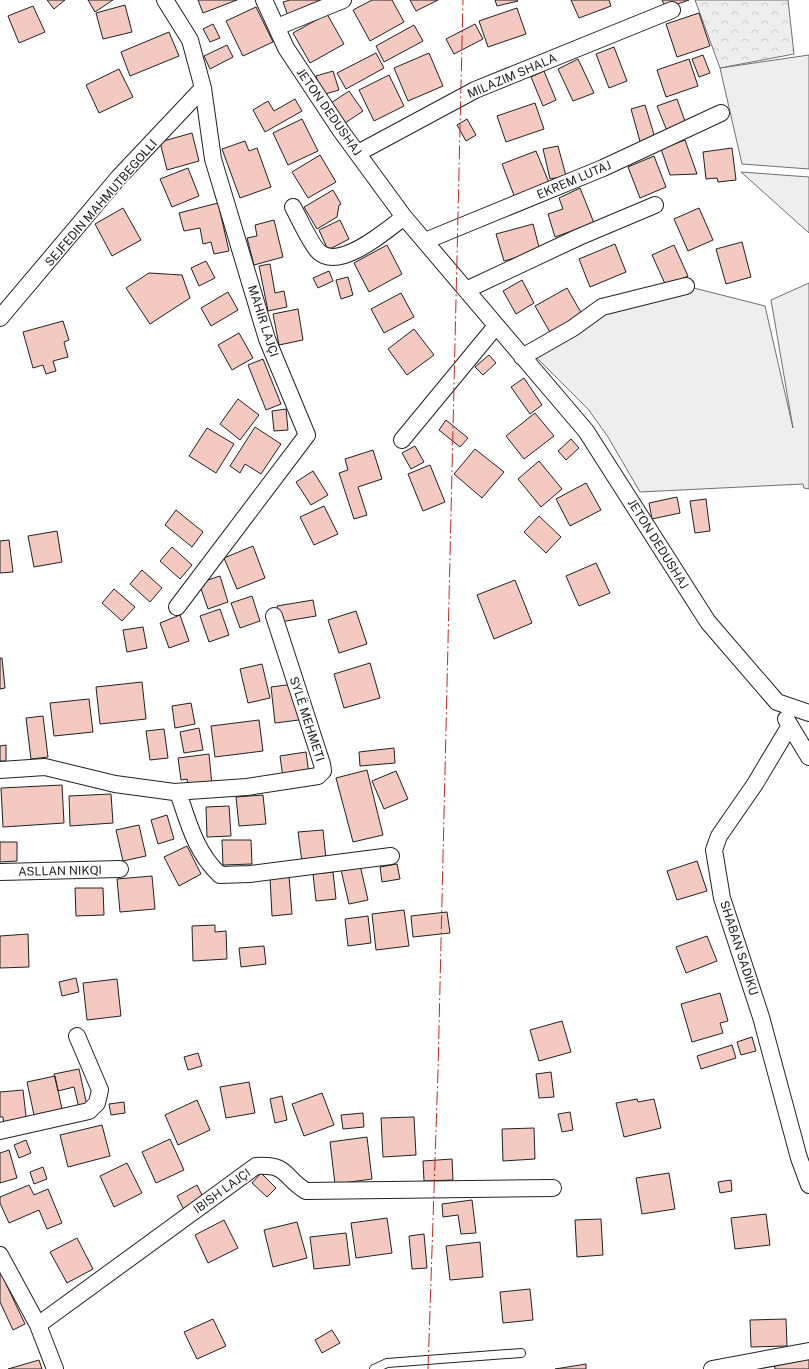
<svg xmlns="http://www.w3.org/2000/svg" width="809" height="1369" font-family="'Public Sans',sans-serif">
  <style>
    .green { fill: #eee; stroke: #6f6f6f }
    .forest { fill: url(#forest-crowns); stroke: #6f6f6f }
    .building { fill: #f3c9c0; stroke: #222 }
    .lines { fill: none; stroke-linecap: round; stroke-linejoin: round }
    .lane-casing { stroke: #222; stroke-width: 10 }
    .street-casing { stroke: #222; stroke-width: 18 }
    .lane { stroke: #fff; stroke-width: 8 }
    .street { stroke: #fff; stroke-width: 16 }
    .power { stroke: #c62828; stroke-width: 1; stroke-dasharray: 14 3 2 3; stroke-linecap: butt }
    .labels { text-anchor: middle; dominant-baseline: central; stroke-width: 3; stroke-linejoin: round; paint-order: stroke }
    .street-label { font-size: 12px; fill: #222; stroke: #fff }
  </style>
  <defs>
    <pattern id="forest-crowns" width="20" height="18" patternUnits="userSpaceOnUse"><rect width="20" height="18" fill="#eee"/><path d="M2 6a3 3 0 1 1 6 0M12 15a3 3 0 1 1 6 0" fill="none" stroke="#ccc"/></pattern>
  </defs>
  <rect width="100%" height="100%" fill="#fff"/>
  <path class="green" d="M809,55V169L742,164L720,68Z
    M741,172L809,177V233Z
    M809,283V489L804,488L803,484L640,492L608,437L588,409L531,352L602,307L686,286L765,306L793,428L771,300Z"/>
  <path class="forest" d="M695,0H788L794,54L720,68Z"/>
  <path class="building" d="M47,0H65L54,9Z
    M88,0H113L95,12Z
    M198,0H237L203,13Z
    M290,0H331L288,16L283,2Z
    M372,0H392L404,22L370,41L353,10Z
    M410,0H438L416,11Z
    M495,0H517L518,1L497,6Z
    M571,0H609L611,6L579,18Z
    M662,0H689L666,8Z
    M125,5L132,32L103,39L96,13Z
    M33,6L45,32L19,43L8,16Z
    M256,7L273,42L243,56L226,21Z
    M517,8L526,34L488,47L479,21Z
    M699,13L710,46L677,57L666,24Z
    M327,14L344,44L310,63L293,33Z
    M213,24L220,38L210,42L203,29Z
    M475,24L483,39L454,54L446,39Z
    M414,25L423,41L384,62L376,46Z
    M169,32L179,56L130,76L121,52Z
    M227,45L233,57L210,69L204,56Z
    M614,47L627,81L609,88L596,54Z
    M376,53L384,68L346,89L337,73Z
    M429,53L443,86L408,101L394,68Z
    M703,55L710,73L699,77L692,59Z
    M578,59L594,93L573,101L558,69Z
    M689,59L698,86L666,97L657,70Z
    M119,69L133,97L99,113L86,85Z
    M333,71L339,90L322,95L316,76Z
    M544,71L556,100L543,106L531,77Z
    M389,75L404,106L374,121L359,90Z
    M349,91L363,111L345,123L331,103Z
    M295,99L302,111L265,132L253,110L268,101L274,111Z
    M677,99L686,124L667,131L657,106Z
    M535,103L544,129L506,142L497,116Z
    M645,105L656,141L641,145L631,109Z
    M302,119L318,151L288,165L273,133Z
    M467,119L476,135L466,141L457,125Z
    M192,133L199,161L167,170L160,142Z
    M685,140L697,174L670,175L661,149Z
    M245,141L249,151L257,148L271,187L240,198L222,149Z
    M558,146L566,176L550,179L543,149Z
    M732,148L736,180L718,182L717,178L706,179L703,152Z
    M536,151L550,185L515,198L502,164Z
    M320,155L336,182L308,198L292,172Z
    M654,156L666,187L640,198L628,167Z
    M188,168L199,196L172,207L160,179Z
    M580,188L594,223L555,237L548,214L563,209L559,198Z
    M333,190L341,204L339,205L337,217L317,229L304,207Z
    M218,203L229,251L214,254L211,242L203,244L200,228L184,231L179,213Z
    M123,208L141,240L112,256L95,224Z
    M699,208L713,240L688,251L674,219Z
    M274,220L283,257L254,265L247,238L257,236L255,225Z
    M340,220L349,239L328,250L319,230Z
    M533,224L540,251L504,261L496,234Z
    M742,242L751,277L726,284L716,249Z
    M615,244L626,272L590,287L579,259Z
    M387,245L402,274L369,292L354,263Z
    M674,245L688,276L666,286L652,255Z
    M206,261L215,278L199,286L191,268Z
    M270,264L275,293L284,291L287,307L268,311L259,266Z
    M329,271L333,281L318,288L313,278Z
    M149,273L182,275L190,298L150,324L126,288Z
    M348,277L353,295L341,299L336,280Z
    M522,280L534,303L516,314L503,291Z
    M567,288L583,316L551,334L535,306Z
    M228,292L238,310L211,326L201,308Z
    M401,293L414,317L384,333L371,309Z
    M298,309L303,340L279,345L273,314Z
    M63,321L69,340L64,342L68,357L53,361L56,371L46,374L43,365L33,368L23,332Z
    M414,329L434,355L407,375L388,349Z
    M239,333L253,358L232,370L218,345Z
    M489,355L496,363L483,375L475,367Z
    M263,359L281,404L266,410L248,365Z
    M524,378L542,405L530,414L511,387Z
    M238,399L259,415L240,440L220,424Z
    M286,409L288,430L274,431L272,411Z
    M535,413L554,436L524,459L506,436Z
    M446,420L468,438L460,447L439,430Z
    M255,427L281,444L261,474L245,464L240,473L230,466Z
    M207,428L234,444L216,473L189,456Z
    M571,439L579,448L566,460L558,451Z
    M415,446L424,462L411,469L402,453Z
    M475,449L504,472L482,498L454,474Z
    M373,450L382,479L358,487L367,515L354,519L339,473L348,470L345,459Z
    M539,461L562,489L541,507L518,479Z
    M430,465L445,502L423,511L408,474Z
    M313,471L328,495L311,505L296,482Z
    M586,483L601,510L570,526L556,499Z
    M677,497L680,513L652,519L649,503Z
    M706,499L710,531L695,533L690,501Z
    M324,506L338,534L314,545L300,517Z
    M176,510L203,532L192,547L165,525Z
    M539,516L561,537L546,553L524,532Z
    M57,531L62,562L34,567L28,536Z
    M9,540L13,572L0,573V541Z
    M253,546L265,578L237,589L224,558Z
    M172,547L192,565L180,579L160,561Z
    M596,563L610,593L579,606L566,576Z
    M142,570L162,588L150,602L130,584Z
    M220,576L228,602L208,609L199,583Z
    M515,580L532,623L494,639L477,595Z
    M114,589L135,607L122,621L102,603Z
    M252,596L260,621L240,628L231,603Z
    M313,600L316,616L280,622L277,606Z
    M220,609L229,635L209,642L200,616Z
    M356,611L367,644L339,653L328,620Z
    M180,615L189,641L169,648L160,623Z
    M143,627L147,648L127,652L123,630Z
    M0,658H2L5,688L0,689Z
    M370,663L380,698L344,708L334,674Z
    M262,664L270,698L248,703L240,669Z
    M142,682L146,719L100,724L96,687Z
    M294,684L299,720L275,723L271,687Z
    M89,699L93,732L54,736L50,703Z
    M191,703L195,724L175,728L172,706Z
    M43,716L48,757L31,759L26,718Z
    M259,720L263,751L215,757L211,726Z
    M199,728L203,750L184,753L180,732Z
    M164,729L168,758L150,760L146,731Z
    M6,745V761H0V746Z
    M394,748L395,763L360,766L359,752Z
    M306,752L309,774L283,778L280,756Z
    M209,754L212,785L188,788L187,779L181,780L178,758Z
    M367,770L383,835L353,842L336,778Z
    M396,771L408,799L384,809L372,781Z
    M62,785L64,823L3,827L1,788Z
    M111,794L113,823L70,826L69,796Z
    M263,795L266,824L239,826L236,797Z
    M229,806L231,836L207,837L206,807Z
    M167,815L174,839L158,844L151,820Z
    M139,825L146,856L123,861L116,830Z
    M323,830L326,859L302,862L298,832Z
    M222,840H251L252,864L223,865Z
    M0,842H17V861L0,862Z
    M187,846L201,874L179,886L164,857Z
    M697,861L707,891L677,900L667,871Z
    M397,864L400,879L382,882L380,867Z
    M360,865L368,900L349,904L341,870Z
    M333,872L336,899L316,901L313,874Z
    M152,876L155,909L120,912L117,879Z
    M289,876L292,914L272,916L270,877Z
    M75,888H103L104,915L76,916Z
    M404,910L409,946L376,950L372,914Z
    M447,912L450,933L413,937L411,916Z
    M368,916L371,943L348,946L345,919Z
    M215,925V932L226,931L227,959L193,961L192,926Z
    M28,934L29,967L0,968V936Z
    M707,936L717,961L686,973L676,947Z
    M264,946L266,964L241,967L239,948Z
    M76,978L79,992L62,996L59,982Z
    M117,979L121,1016L87,1020L83,983Z
    M720,993L728,1021L720,1023L723,1033L692,1042L681,1004Z
    M562,1021L571,1052L539,1061L530,1030Z
    M752,1037L756,1051L741,1055L737,1042Z
    M732,1045L736,1058L701,1069L697,1056Z
    M198,1053L202,1066L188,1070L184,1057Z
    M79,1069L87,1106L79,1108L74,1087L58,1091L54,1074Z
    M551,1072L554,1097L539,1098L536,1074Z
    M55,1076L62,1109L34,1115L27,1082Z
    M249,1082L255,1113L226,1118L220,1087Z
    M23,1090L27,1125L4,1127L3,1117H0V1092Z
    M322,1093L334,1125L304,1136L292,1104Z
    M282,1096L287,1120L275,1123L270,1099Z
    M637,1099L638,1102L654,1099L661,1128L624,1137L616,1103Z
    M197,1100L210,1130L178,1145L165,1115Z
    M124,1102L125,1113L111,1115L109,1104Z
    M570,1112L573,1130L562,1132L558,1114Z
    M363,1113L364,1127L343,1129L341,1115Z
    M414,1117L416,1155L383,1157L381,1118Z
    M102,1125L110,1156L68,1167L60,1135Z
    M534,1128L535,1159L503,1161L502,1129Z
    M367,1137L372,1179L335,1184L330,1142Z
    M170,1139L184,1170L156,1183L142,1152Z
    M26,1140L31,1153L19,1158L14,1145Z
    M9,1150L17,1178L0,1183V1153Z
    M452,1159L453,1180L424,1181L423,1161Z
    M127,1163L142,1193L114,1207L100,1176Z
    M43,1167L47,1179L34,1184L30,1172Z
    M261,1173L276,1188L267,1197L252,1183Z
    M669,1173L675,1209L642,1214L636,1178Z
    M731,1180L732,1191L720,1193L718,1182Z
    M29,1185L34,1195L48,1189L62,1223L47,1229L39,1210L9,1223L0,1203V1197Z
    M197,1185L204,1199L184,1210L177,1196Z
    M472,1200L476,1233L461,1234L458,1215L443,1217L442,1204Z
    M766,1214L770,1245L735,1249L731,1218Z
    M387,1218L392,1253L356,1258L351,1223Z
    M601,1219L603,1255L577,1257L575,1220Z
    M224,1220L238,1248L208,1263L195,1235Z
    M297,1222L307,1258L273,1267L264,1230Z
    M346,1233L350,1265L314,1269L310,1237Z
    M424,1234L427,1268L412,1269L409,1236Z
    M77,1238L93,1269L67,1283L50,1252Z
    M480,1242L483,1277L450,1280L446,1246Z
    M0,1271L25,1324L13,1330L0,1302Z
    M530,1289L533,1320L503,1323L500,1292Z
    M213,1319L226,1346L197,1359L184,1332Z
    M786,1319L787,1346L751,1347L750,1320Z
    M332,1330L340,1343L322,1353L315,1340Z
    M809,1355V1369H775L774,1362Z
    M39,1360L42,1369H8Z
    M586,1364V1369H555Z"/>
  <g class="lines">
    <g class="lane-casing">
      <path id="lane" d="M374,1369L387,1363L521,1353"/>
    </g>
    <g class="street-casing">
      <path id="street" d="M165,0L190,40L203,88L213,159L267,339L307,435L177,607
        M264,0L286,48L341,131L404,217L586,431L708,622L777,702L809,713
        M277,27L343,0
        M358,153L475,90L672,10
        M293,207C299,218 311,245 319,252C340,271 387,230 404,217
        M425,241L603,168L721,113
        M466,290L579,237L655,205
        M0,318L119,177L203,88
        M522,357L573,328L602,307L686,286
        M402,440L496,326
        M786,719L809,757
        M789,727L755,784L719,836L714,850L722,898L761,1017L799,1158L809,1185
        M0,770L45,767L115,784L174,792L247,787L318,776L323,771L322,764L274,616
        M178,792C188,822 196,853 220,875L250,874L391,856
        M0,872L120,869
        M0,1131L89,1111L97,1103L100,1090L77,1036
        M0,1255L38,1325L55,1369
        M38,1325L256,1166C289,1164 283,1177 306,1191L553,1188
        M712,1369L809,1351"/>
    </g>
    <use href="#lane" class="lane"/>
    <use href="#street" class="street"/>
    <path class="power" d="M428,1369L438,1071L463,0"/>
  </g>
  <g class="labels">
    <g class="street-label">
      <text transform="translate(512 76) rotate(-23)">MILAZIM SHALA</text>
      <text transform="translate(329 112) rotate(55)">JETON DEDUSHAJ</text>
      <text transform="translate(574 180) rotate(-23)">EKREM LUTAJ</text>
      <text transform="translate(101 203) rotate(-49)">SEJFEDIN MAHMUTBEGOLLI</text>
      <text transform="translate(263 321) rotate(72)">MAHIR LAJÇI</text>
      <text transform="translate(658 544) rotate(58)">JETON DEDUSHAJ</text>
      <text transform="translate(307 719) rotate(72)">SYLË MEHMETI</text>
      <text transform="translate(60 871) rotate(-1)">ASLLAN NIKQI</text>
      <text transform="translate(739 948) rotate(72)">SHABAN SADIKU</text>
      <text transform="translate(222 1191) rotate(-36)">IBISH LAJÇI</text>
    </g>
  </g>
</svg>
